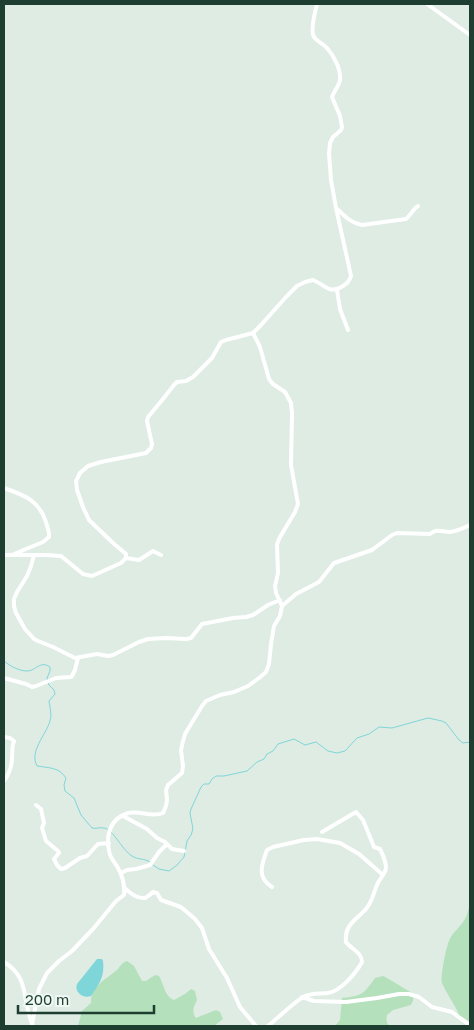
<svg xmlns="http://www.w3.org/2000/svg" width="474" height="1030" font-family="'Golos Text',sans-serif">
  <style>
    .green { fill: #b4e0bb }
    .water { fill: #7fd6d8 }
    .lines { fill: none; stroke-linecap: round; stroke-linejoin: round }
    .stream { stroke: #7fd6d8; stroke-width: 1 }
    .street { stroke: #fff; stroke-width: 4 }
  </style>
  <rect width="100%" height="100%" fill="#deece4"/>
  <path class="green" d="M470,904V1024L460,1018C457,1007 447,995 442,983C440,978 446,948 449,941C452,932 461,927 465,919C468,914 468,909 470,904Z
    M127,961L134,966L142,981H146L155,975L159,976C164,984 164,996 174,1000L185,994L191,989L195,991L197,1000C194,1006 191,1012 196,1018L216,1010L220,1012L223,1019L214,1026H78L82,1011L91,1003C90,986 107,979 118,969C121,965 122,963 127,961Z
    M383,976L387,978L412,993C415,996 413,1001 411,1005L393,1010L387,1015C386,1020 386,1023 390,1026H335L340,1020L342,998C362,996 364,994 375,978Z"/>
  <path class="water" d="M97,959H102L103,961C105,977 99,984 91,996C83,999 74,992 77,984Z"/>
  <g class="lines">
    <path class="stream" d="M4,661C10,666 19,671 27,671C36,671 40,660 50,667V671L47,678L49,685L54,690L55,694L49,701C50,708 52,715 50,721C46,735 29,751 37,766C49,768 59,767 66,778L64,785L65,791L74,798L81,815L92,828C96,829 100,827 104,828C113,829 122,850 132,856C138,860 144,858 150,862
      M153,865L159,869L169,871L177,865L184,857L187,841L191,835L193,829L190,813L191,809L201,787L204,784H209L212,779L216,776H224L247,771L257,762L264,759L267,754L273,751L278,744L294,739L305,745L316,742L328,751L337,753L345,751L357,738L369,734L379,727L392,728L428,718L442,721L446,723L459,740L463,743L470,742"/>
    <path class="street" d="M427,4L470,35
      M336,208C344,215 350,223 362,225L406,219C411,215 413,209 418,206
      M337,290L340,309L348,330
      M4,488C24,495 39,500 46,522C47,527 50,532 49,537L43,542L14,554
      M4,555H47L61,556L83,574L92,576L121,563L126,558V554L113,543L89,520L83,507L77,490L76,481L80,473L88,466L101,462L146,453L151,448L152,444L147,421L148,417L163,399L174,385L177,382L186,381L193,377L212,358L221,342L226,340L253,333L261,325L286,297L297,286L305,282L313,280C326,285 329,295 343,286C348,283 349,281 351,276L336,208L331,180L329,154L330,143L333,137L341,130L342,127L340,116L332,97C334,91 339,86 340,80C341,69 334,56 327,48C323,43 315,41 313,35C311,25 315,13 317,4
      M34,555L31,566L27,576L17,592L14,599V606L16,613L25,629L34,639L38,641L53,647L75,658L97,654L108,656L113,655L139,642L148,639L166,638L186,639L191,638L202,624L233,618L246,617L253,615L268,605L280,600
      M126,558L139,560L153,551L161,555
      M282,606L296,594L319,582L334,563L372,550L392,535L397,533L430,534C437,528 442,532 450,532C457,531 464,528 470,525
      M4,678L26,684L32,687L36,686L56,678L71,677L72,676L75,670L78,658
      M4,737L10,738L14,741C11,747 13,751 12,758C12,767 9,774 4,781
      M36,805L41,809L44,823L42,828L46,841L58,851L59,853L54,859L57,865L61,869L65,868L80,858L87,856L98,844L109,843
      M123,816L147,829L157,838L165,842L172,849L184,851
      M121,873L127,870L136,869L150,865L159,852L167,844
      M272,887C256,877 262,864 267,850L273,847L304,840L317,839L340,843L359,854L383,875
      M125,888C129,893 138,899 145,898C147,897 151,894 153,892L157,893L161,900L181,907L195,919L202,928L209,949L227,978L240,1007L256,1026
      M4,962C31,978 21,1001 33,1026
      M302,997L314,1001L346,1002L377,998L399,994H409L419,997L432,1007L452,1012L460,1018L470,1025
      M32,1024L39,989L47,973L59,961L72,951L93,929L116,901L124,895C125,885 123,877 118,868C116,864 112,860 110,855C105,837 109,819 128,813C140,810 152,818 163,813L166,806L167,800L166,790L168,785L182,773L183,766L181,750L183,741L185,734L202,706L206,701L220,695L234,692L248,686L259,678L266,672L269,664L271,644L274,626L280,616L282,606L276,593L275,586L278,573L277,544L280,537L295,512L298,504L291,465L292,413L291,403L285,392L273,384L269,379L260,347L253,333
      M268,1026C278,1018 295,1001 305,996C312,993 320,994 328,993C341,991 356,973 362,962C362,952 351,949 346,942C344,925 356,920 365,910C372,903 373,894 377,885C379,879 385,875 386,868C386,861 383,855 380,849L374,847L363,820L356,812L322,832"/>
  </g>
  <rect width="474" height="1030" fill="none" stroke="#1e3e31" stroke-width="10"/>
  <path d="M18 1005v8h136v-8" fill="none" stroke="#1e3e31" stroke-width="2.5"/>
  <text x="25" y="1005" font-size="15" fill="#1e3e31" stroke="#eff8f3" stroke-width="4" paint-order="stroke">200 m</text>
</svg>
